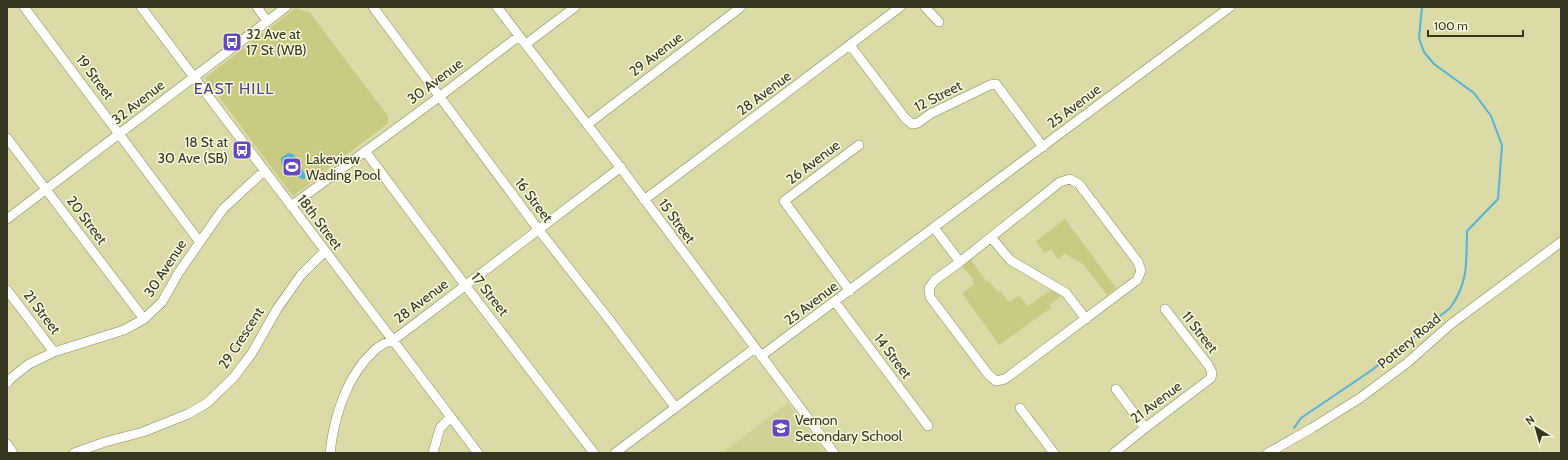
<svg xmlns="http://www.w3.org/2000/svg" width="1568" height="460" font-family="Cabin,sans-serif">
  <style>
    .built { fill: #d0d194 }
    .green { fill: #cacb83 }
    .water { fill: #55b2d9 }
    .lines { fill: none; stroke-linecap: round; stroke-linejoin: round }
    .stream { stroke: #55b2d9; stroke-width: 2 }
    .minor-casing { stroke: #878856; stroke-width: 10 }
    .minor { stroke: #fff; stroke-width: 9 }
    .labels { text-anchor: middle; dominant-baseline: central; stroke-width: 3; stroke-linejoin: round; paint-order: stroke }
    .poi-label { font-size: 14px; fill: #353520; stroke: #f9fadf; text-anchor: start }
    .street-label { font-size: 14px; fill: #353520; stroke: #f9fadf }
    .quarter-label { font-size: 16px; letter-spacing: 1px; fill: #4c417f; stroke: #f9fadf }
  </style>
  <rect width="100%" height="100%" fill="#dadba6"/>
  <path class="built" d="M788,403L825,453H722Z"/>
  <path class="green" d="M296,8L310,13L388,116V123L293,196L205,78Z
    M1065,219L1116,288L1107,295L1083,264L1065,254L1058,259L1051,249L1044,253L1036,241Z
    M971,260L987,282L989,281L998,292L1000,291L1009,302L1019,296L1028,306L1051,290L1061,296L1049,305L1051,308L999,345L962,293L973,285V279L962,266Z"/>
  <path class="water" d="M288,153C296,154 296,158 298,164C301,170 306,171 305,179H301L294,172L282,167L281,162V158Z"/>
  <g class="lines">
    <path class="stream" d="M1294,428L1301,418L1372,370L1450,308C1469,282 1466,262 1467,231L1498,199L1502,145L1491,116L1474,93L1434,64L1424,52L1419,38L1422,7"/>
    <g class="minor-casing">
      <path id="minor" d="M24,7L199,241
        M141,7L478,453
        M257,7L267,21
        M373,7L538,229L608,318L675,407
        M497,7L617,163L834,453
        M925,7L939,22
        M526,44L575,7
        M850,45L905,118L912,124L918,123L930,114L990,85L996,84L1043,147
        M588,124L741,7
        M7,138L144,319
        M365,151L465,285L594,453
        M1070,179L1079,184L1138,262L1141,271L1137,280L1005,379L996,381L988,374L930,297L929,288L935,280L960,262L1060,182Z
        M644,200L900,7
        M291,206L439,97L519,36
        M7,219L286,7
        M935,229L960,262
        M991,237L1010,260L1066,293L1086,319
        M7,290L54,352
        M850,291L784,201L859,145
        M835,302L928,426
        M761,356L1230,7
        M7,383L10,379L29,364L54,352L124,330L144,319L162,302L179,272L223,209L264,171
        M1116,389L1145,428
        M1020,408L1054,453
        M7,444L13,453
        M74,453L105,442L143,432L188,414L207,403L234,377L252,353L277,309L301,275L325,251
        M330,453C334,416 347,375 375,350C382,343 391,341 399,336L621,167
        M433,453L440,428L451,417
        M615,453L755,348
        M1114,453L1145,428L1211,378L1212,373L1209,366L1165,309
        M1268,453L1312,428L1360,398L1407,363L1451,324L1561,242"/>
    </g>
    <use href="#minor" class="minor"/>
  </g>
  <defs>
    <g id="bus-square" transform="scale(1)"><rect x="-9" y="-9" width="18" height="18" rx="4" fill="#6448c1" stroke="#f9fadf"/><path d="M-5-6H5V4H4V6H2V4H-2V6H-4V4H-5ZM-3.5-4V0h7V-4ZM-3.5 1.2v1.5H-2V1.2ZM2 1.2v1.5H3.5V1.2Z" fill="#fff"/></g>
    <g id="stadium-square" transform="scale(1)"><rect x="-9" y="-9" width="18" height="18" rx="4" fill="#6448c1" stroke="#f9fadf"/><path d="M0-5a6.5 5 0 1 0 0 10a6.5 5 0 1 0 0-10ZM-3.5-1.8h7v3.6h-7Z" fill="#fff"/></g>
    <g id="school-square" transform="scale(1)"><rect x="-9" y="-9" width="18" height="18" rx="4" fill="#6448c1" stroke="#f9fadf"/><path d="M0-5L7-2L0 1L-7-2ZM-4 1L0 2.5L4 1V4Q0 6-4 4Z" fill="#fff"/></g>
  </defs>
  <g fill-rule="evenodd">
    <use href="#bus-square" x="232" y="42"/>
    <use href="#bus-square" x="242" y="150"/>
    <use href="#stadium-square" x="292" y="167"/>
    <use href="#school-square" x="781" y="428"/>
  </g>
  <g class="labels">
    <g class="poi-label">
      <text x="246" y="34">32 Ave at<tspan x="246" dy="16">17 St (WB)</tspan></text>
      <text x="228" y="142" text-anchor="end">18 St at<tspan x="228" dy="16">30 Ave (SB)</tspan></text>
      <text x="306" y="159">Lakeview<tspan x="306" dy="16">Wading Pool</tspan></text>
      <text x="795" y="420">Vernon<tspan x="795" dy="16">Secondary School</tspan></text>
    </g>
    <g class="street-label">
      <text transform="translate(656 54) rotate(-37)">29 Avenue</text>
      <text transform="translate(95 77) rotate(53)">19 Street</text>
      <text transform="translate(435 81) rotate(-37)">30 Avenue</text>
      <text transform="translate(764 93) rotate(-37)">28 Avenue</text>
      <text transform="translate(938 96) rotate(-27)">12 Street</text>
      <text transform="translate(138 102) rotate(-38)">32 Avenue</text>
      <text transform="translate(1074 106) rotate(-37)">25 Avenue</text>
      <text transform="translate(813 162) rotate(-37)">26 Avenue</text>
      <text transform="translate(534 200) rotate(53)">16 Street</text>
      <text transform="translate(87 220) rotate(53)">20 Street</text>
      <text transform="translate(677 221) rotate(54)">15 Street</text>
      <text transform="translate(320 222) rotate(53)">18th Street</text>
      <text transform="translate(165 268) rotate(-57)">30 Avenue</text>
      <text transform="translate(490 294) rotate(52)">17 Street</text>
      <text transform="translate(421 301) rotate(-37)">28 Avenue</text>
      <text transform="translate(811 303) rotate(-37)">25 Avenue</text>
      <text transform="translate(42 312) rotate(53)">21 Street</text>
      <text transform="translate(1200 332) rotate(52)">11 Street</text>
      <text transform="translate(241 338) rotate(-57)">29 Crescent</text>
      <text transform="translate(1409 341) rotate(-40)">Pottery Road</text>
      <text transform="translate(893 356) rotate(53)">14 Street</text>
      <text transform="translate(1156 402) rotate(-37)">21 Avenue</text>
    </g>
    <g class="quarter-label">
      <text x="234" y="88">EAST HILL</text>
    </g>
  </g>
  <rect width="1568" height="460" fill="none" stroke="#353520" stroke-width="16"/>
  <g transform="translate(1536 428) rotate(323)" stroke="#f9fadf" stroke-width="3" paint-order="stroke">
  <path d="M0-3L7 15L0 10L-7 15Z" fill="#353520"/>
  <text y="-6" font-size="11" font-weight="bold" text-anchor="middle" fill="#353520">N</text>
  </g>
  <path d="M1428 30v6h95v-6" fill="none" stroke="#353520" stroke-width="2"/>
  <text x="1434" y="30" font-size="12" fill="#353520" stroke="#f9fadf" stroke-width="3" paint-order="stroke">100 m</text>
</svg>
